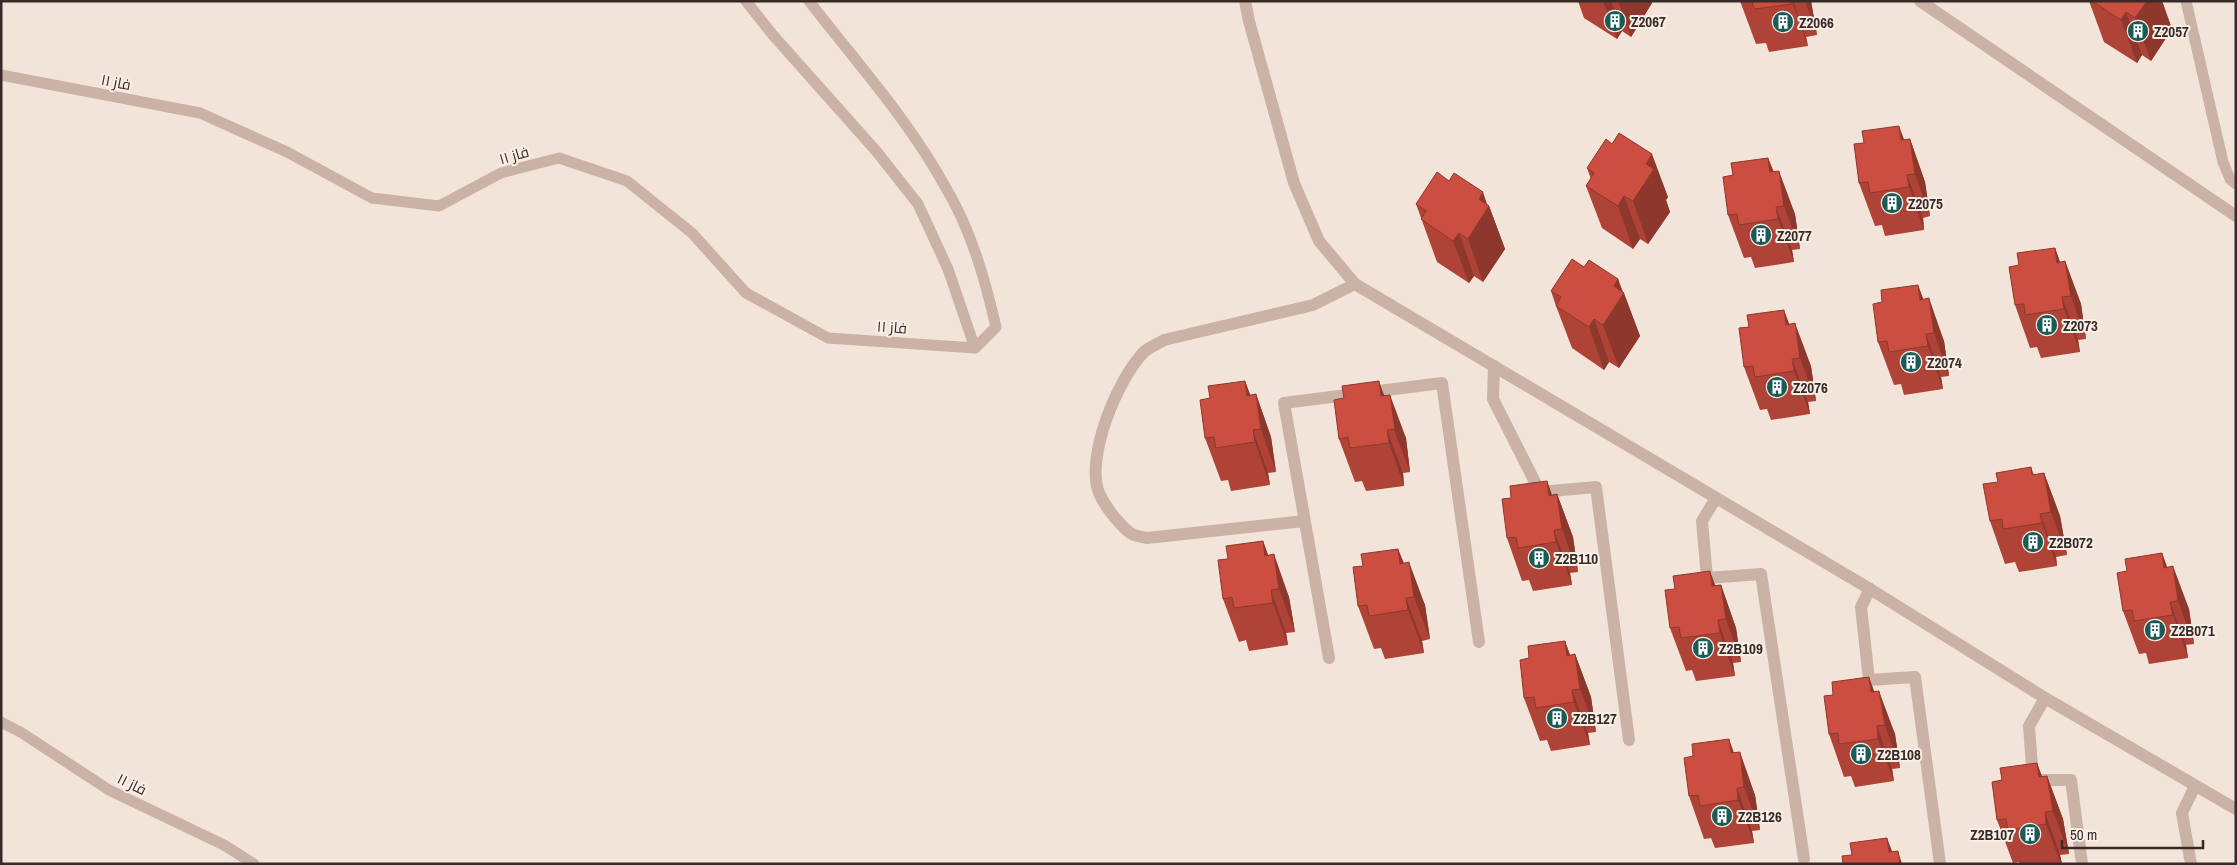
<svg xmlns="http://www.w3.org/2000/svg" width="2237" height="865" font-family="'Archivo Narrow',Cairo,sans-serif">
  <style>
    .lines { fill: none; stroke-linecap: round; stroke-linejoin: round }
    .service { stroke: #cbb2a6; stroke-width: 11 }
    .minor { stroke: #cbb2a6; stroke-width: 12 }
    .tertiary { stroke: #cbb2a6; stroke-width: 12 }
    .wall { fill: #af4337 }
    .shaded-wall { fill: #8e372d }
    .building { fill: #cb4e40; stroke: #8e372d }
    .labels { text-anchor: middle; dominant-baseline: central; stroke-width: 4; stroke-linejoin: round; paint-order: stroke }
    .poi-label { font-size: 15px; font-weight: bold; fill: #372a27; stroke: #faefe7; text-anchor: start }
    .street-label { font-size: 15px; fill: #372a27; stroke: #faefe7 }
  </style>
  <rect width="100%" height="100%" fill="#f3e4da"/>
  <g class="lines">
    <path class="service" d="M746,1L772,34L877,152L918,204L948,269L975,348
      M2186,1L2223,162L2230,179L2236,184
      M1,75L200,113L287,152L372,198L439,206L501,173L559,158L627,181L692,233L746,293L828,338L975,348L996,327C985,279 971,230 946,188C909,120 856,62 809,1
      M1,722L22,733L109,790L224,845L254,864"/>
    <path class="minor" d="M1494,366L1493,399L1540,492L1596,487L1629,740
      M1716,498L1702,521L1707,578L1761,574L1804,859
      M1304,521L1147,538C1129,535 1128,532 1116,519C1110,512 1103,502 1099,493C1085,457 1118,378 1144,352C1149,347 1158,344 1164,340L1313,305L1355,284
      M1870,589L1861,607L1869,680L1915,677L1940,864
      M1329,658L1284,403L1442,383L1479,642
      M2045,698L2029,726L2033,780H2071L2082,864
      M2191,864L2182,813L2195,786"/>
    <path class="tertiary" d="M1245,1L1249,21L1294,183L1319,241L1355,284L1870,589L2045,698L2236,809
      M1920,1L2236,216"/>
  </g>
  <path class="wall" d="M1578,1H1651L1652,3L1631,37L1622,31L1617,39L1584,18Z
    M1740,1H1811L1817,35L1806,37L1808,46L1769,52L1766,43L1756,44Z
    M2089,1H2162L2172,29L2151,61L2142,55L2137,63L2104,42Z
    M1910,139L1925,182L1930,216L1923,218L1924,230L1885,236L1882,225L1875,226L1859,183L1904,140Z
    M1768,158L1774,172L1795,214L1800,249L1792,250L1794,262L1755,268L1751,257L1744,258L1728,215L1733,175Z
    M1587,168L1668,197L1666,200L1670,212L1648,244L1640,239L1633,249L1602,228L1586,186L1591,179Z
    M1416,204L1488,205L1489,206L1505,249L1483,282L1474,276L1469,283L1437,262Z
    M2055,248L2060,262L2065,261L2081,304L2086,339L2078,340L2080,352L2041,358L2037,347L2030,348L2015,305L2019,265Z
    M1584,267L1618,279L1640,336L1619,368L1609,362L1604,370L1572,348L1556,306L1551,291Z
    M1918,285L1923,299L1944,341L1949,376L1941,377L1943,389L1904,395L1901,384L1894,385L1878,342Z
    M1790,324L1811,366L1816,401L1808,402L1810,414L1771,420L1767,409L1760,410L1744,367Z
    M1245,381L1250,395L1256,394L1271,437L1276,472L1268,473L1270,485L1231,491L1228,480L1221,481L1205,438L1210,398Z
    M1384,396L1406,438L1410,472L1403,473L1404,486L1366,491L1362,481L1355,482L1339,439Z
    M2031,467L2034,475L2044,473L2060,516L2067,555L2056,557L2057,566L2019,572L2015,562L2005,564L1990,521L1998,482Z
    M1547,481L1552,495L1557,494L1573,537L1578,572L1570,573L1572,585L1533,591L1529,580L1522,581L1507,538L1511,498Z
    M1263,541L1268,555L1289,597L1295,632L1286,633L1288,645L1249,651L1246,640L1239,642L1223,599L1228,559Z
    M1398,549L1404,563L1425,605L1430,639L1422,641L1424,653L1385,659L1381,648L1374,649L1358,606L1363,566Z
    M2162,553L2167,567L2189,609L2194,644L2186,645L2188,658L2149,664L2146,653L2139,654L2123,611L2127,571Z
    M1715,585H1721L1736,628L1741,662L1733,663L1735,676L1696,681L1692,670L1686,671L1670,628Z
    M1565,641L1570,655L1575,654L1591,697L1596,732L1588,733L1590,745L1551,751L1547,740L1540,741L1524,698L1529,658Z
    M1874,691L1895,734L1900,768L1892,769L1894,781L1855,787L1851,776L1844,777L1829,734Z
    M1734,753L1755,795L1760,830L1752,831L1754,843L1715,848L1711,838L1704,839L1689,796Z
    M2037,763L2042,777L2047,776L2063,819L2069,854L2060,855L2062,864H2020L2019,862L2013,863L1997,820L2002,780Z"/>
  <path class="shaded-wall" d="M1603,1H1611L1622,31L1617,39Z
    M1618,1H1651L1652,3L1631,37Z
    M1792,1H1793L1806,37L1808,46Z
    M1805,1H1811L1817,35Z
    M2147,1H2162L2172,29L2151,61L2135,18Z
    M2126,12L2142,55L2137,63L2121,20Z
    M1899,126L1914,166L1910,139L1925,182L1930,216L1915,174L1901,140Z
    M1652,154L1668,197L1666,200L1670,212L1648,244L1633,201L1646,164Z
    M1768,158L1783,198L1779,171L1795,214L1800,249L1784,206L1770,172Z
    M1907,175L1923,218L1924,230L1909,187Z
    M1483,192L1488,207L1489,206L1505,249L1483,282L1468,239L1479,199Z
    M1624,196L1640,239L1633,249L1618,206Z
    M1776,207L1792,250L1794,262L1778,219Z
    M1459,233L1474,276L1469,283L1453,241Z
    M2055,248L2070,290L2065,261L2081,304L2086,339L2071,296L2057,263Z
    M1618,279L1623,294L1624,293L1640,336L1619,368L1603,325L1614,286Z
    M1918,285L1933,325L1929,298L1944,341L1949,376L1934,333L1920,300Z
    M2062,297L2078,340L2080,352L2064,309Z
    M1784,310L1799,350L1795,323L1811,366L1816,401L1800,358L1786,325Z
    M1594,319L1609,362L1604,370L1589,327Z
    M1926,334L1941,377L1943,389L1928,346Z
    M1792,359L1808,402L1810,414L1794,371Z
    M1245,381L1260,421L1256,394L1271,437L1276,472L1261,429L1247,396Z
    M1379,381L1393,420L1390,395L1406,438L1410,472L1381,396Z
    M1253,430L1268,473L1270,485L1255,442Z
    M1387,430L1403,473L1404,486L1389,443Z
    M2044,473L2060,516L2067,555L2051,512Z
    M1547,481L1561,521L1557,494L1573,537L1578,572L1562,529L1549,496Z
    M2040,514L2056,557L2057,566L2042,523Z
    M1554,530L1570,573L1572,585L1556,542Z
    M1263,541L1278,583L1274,554L1289,597L1295,632L1279,589L1265,556Z
    M1398,549L1413,590L1409,562L1425,605L1430,639L1414,597L1400,564Z
    M2162,553L2177,595L2173,566L2189,609L2194,644L2178,601L2164,568Z
    M1710,571L1725,612L1721,585L1736,628L1741,662L1726,619L1712,586Z
    M1271,590L1286,633L1288,645L1273,603Z
    M1406,598L1422,641L1424,653L1408,610Z
    M2170,602L2186,645L2188,658L2173,615Z
    M1718,620L1733,663L1735,676L1720,633Z
    M1565,641L1579,681L1575,654L1591,697L1596,732L1580,689L1567,656Z
    M1869,677L1884,718L1879,691L1895,734L1900,768L1885,725L1871,692Z
    M1572,690L1588,733L1590,745L1574,702Z
    M1877,726L1892,769L1894,781L1878,739Z
    M1729,739L1743,778L1740,752L1755,795L1760,830L1744,787L1731,753Z
    M2037,763L2052,804L2047,776L2063,819L2069,854L2053,811L2039,777Z
    M1737,788L1752,831L1754,843L1738,800Z
    M2045,812L2060,855L2062,864H2061L2046,824Z
    M1887,838L1897,864L1889,852Z
    M1898,851L1902,864H1900Z"/>
  <path class="building" d="M1752,1H1792V4L1754,9Z
    M2092,1H2147L2135,18L2126,12L2121,20Z
    M1899,126L1901,140L1910,139L1915,174L1907,175L1909,187L1870,193L1868,182L1859,183L1854,144L1864,143L1862,131Z
    M1619,133L1652,154L1646,164L1654,169L1633,201L1624,196L1618,206L1586,186L1594,173L1587,168L1606,139L1612,144Z
    M1768,158L1770,172L1779,171L1784,206L1776,207L1778,219L1739,225L1737,214L1728,215L1723,177L1733,175L1731,163Z
    M1437,172L1449,181L1454,173L1483,192L1479,199L1489,206L1468,239L1459,233L1453,241L1421,219L1426,211L1416,204Z
    M2055,248L2057,263L2065,261L2071,296L2062,297L2064,309L2025,315L2024,304L2015,305L2009,267L2019,265L2017,253Z
    M1572,259L1584,267L1589,260L1618,279L1614,286L1624,293L1603,325L1594,319L1589,327L1556,306L1561,297L1551,291Z
    M1918,285L1920,300L1929,298L1934,333L1926,334L1928,346L1889,352L1887,341L1878,342L1873,304L1882,302L1881,290Z
    M1784,310L1786,325L1795,323L1800,358L1792,359L1794,371L1755,377L1753,366L1744,367L1739,328L1749,327L1747,315Z
    M1245,381L1247,396L1256,394L1261,429L1253,430L1255,442L1216,448L1214,437L1205,438L1200,400L1210,398L1208,386Z
    M1379,381L1381,396L1390,395L1395,429L1387,430L1389,443L1350,448L1348,437L1339,439L1334,400L1344,398L1342,386Z
    M2031,467L2032,475L2044,473L2051,512L2040,514L2042,523L2003,529L2002,519L1990,521L1983,484L1998,482L1996,473Z
    M1547,481L1549,496L1557,494L1562,529L1554,530L1556,542L1518,548L1516,537L1507,538L1502,499L1511,498L1510,486Z
    M1263,541L1265,556L1274,554L1279,589L1271,590L1273,603L1234,608L1232,597L1223,599L1218,560L1228,559L1226,546Z
    M1398,549L1400,564L1409,562L1414,597L1406,598L1408,610L1369,616L1367,605L1358,606L1353,567L1363,566L1361,554Z
    M2162,553L2164,568L2173,566L2178,601L2170,602L2173,615L2134,621L2132,610L2123,611L2117,573L2127,571L2125,559Z
    M1710,571L1712,586L1721,585L1726,619L1718,620L1720,633L1681,638L1679,627L1670,628L1665,590L1675,589L1673,576Z
    M1565,641L1567,656L1575,654L1580,689L1572,690L1574,702L1536,708L1534,697L1524,698L1520,660L1529,658L1528,646Z
    M1869,677L1871,692L1879,691L1885,725L1877,726L1878,739L1839,744L1838,733L1829,734L1824,696L1833,695L1832,682Z
    M1729,739L1731,753L1740,752L1744,787L1737,788L1738,800L1700,806L1698,795L1689,796L1684,758L1693,756L1692,744Z
    M2037,763L2039,777L2047,776L2053,811L2045,812L2046,824L2008,830L2006,819L1997,820L1992,782L2002,780L2000,768Z
    M1887,838L1889,852L1898,851L1900,864H1843L1842,856L1852,855L1850,843Z"/>
  <defs>
    <g id="building-disc" transform="scale(1.125)"><circle r="9.5" fill="#1b5a55" stroke="#faefe7"/><path d="M-4-6H4V6H1V3H-1V6H-4ZM-2.5-4.3h1.7v1.8h-1.7ZM.8-4.3h1.7v1.8H.8ZM-2.5-1h1.7V.8h-1.7ZM.8-1h1.7V.8H.8Z" fill="#fff"/></g>
  </defs>
  <g fill-rule="evenodd">
    <use href="#building-disc" x="1615" y="21"/>
    <use href="#building-disc" x="1783" y="22"/>
    <use href="#building-disc" x="2138" y="31"/>
    <use href="#building-disc" x="1892" y="203"/>
    <use href="#building-disc" x="1761" y="235"/>
    <use href="#building-disc" x="2047" y="325"/>
    <use href="#building-disc" x="1911" y="362"/>
    <use href="#building-disc" x="1777" y="387"/>
    <use href="#building-disc" x="2033" y="542"/>
    <use href="#building-disc" x="1539" y="558"/>
    <use href="#building-disc" x="2155" y="630"/>
    <use href="#building-disc" x="1703" y="648"/>
    <use href="#building-disc" x="1557" y="718"/>
    <use href="#building-disc" x="1861" y="754"/>
    <use href="#building-disc" x="1722" y="816"/>
    <use href="#building-disc" x="2030" y="834"/>
  </g>
  <g class="labels">
    <g class="poi-label">
      <text x="1631" y="21">Z2067</text>
      <text x="1799" y="22">Z2066</text>
      <text x="2154" y="31">Z2057</text>
      <text x="1908" y="203">Z2075</text>
      <text x="1777" y="235">Z2077</text>
      <text x="2063" y="325">Z2073</text>
      <text x="1927" y="362">Z2074</text>
      <text x="1793" y="387">Z2076</text>
      <text x="2049" y="542">Z2B072</text>
      <text x="1555" y="558">Z2B110</text>
      <text x="2171" y="630">Z2B071</text>
      <text x="1719" y="648">Z2B109</text>
      <text x="1573" y="718">Z2B127</text>
      <text x="1877" y="754">Z2B108</text>
      <text x="1738" y="816">Z2B126</text>
      <text x="2014" y="834" text-anchor="end">Z2B107</text>
    </g>
    <g class="street-label">
      <text transform="translate(116 82) rotate(11)">فاز ۱۱</text>
      <text transform="translate(514 155) rotate(-16)">فاز ۱۱</text>
      <text transform="translate(892 327) rotate(4)">فاز ۱۱</text>
      <text transform="translate(132 784) rotate(26)">فاز ۱۱</text>
    </g>
  </g>
  <rect width="2237" height="865" fill="none" stroke="#372a27" stroke-width="5"/>
  <path d="M2062 840v8h141v-8" fill="none" stroke="#372a27" stroke-width="2.5"/>
  <text x="2070" y="840" font-size="15" fill="#372a27" stroke="#faefe7" stroke-width="4" paint-order="stroke">50 m</text>
</svg>
